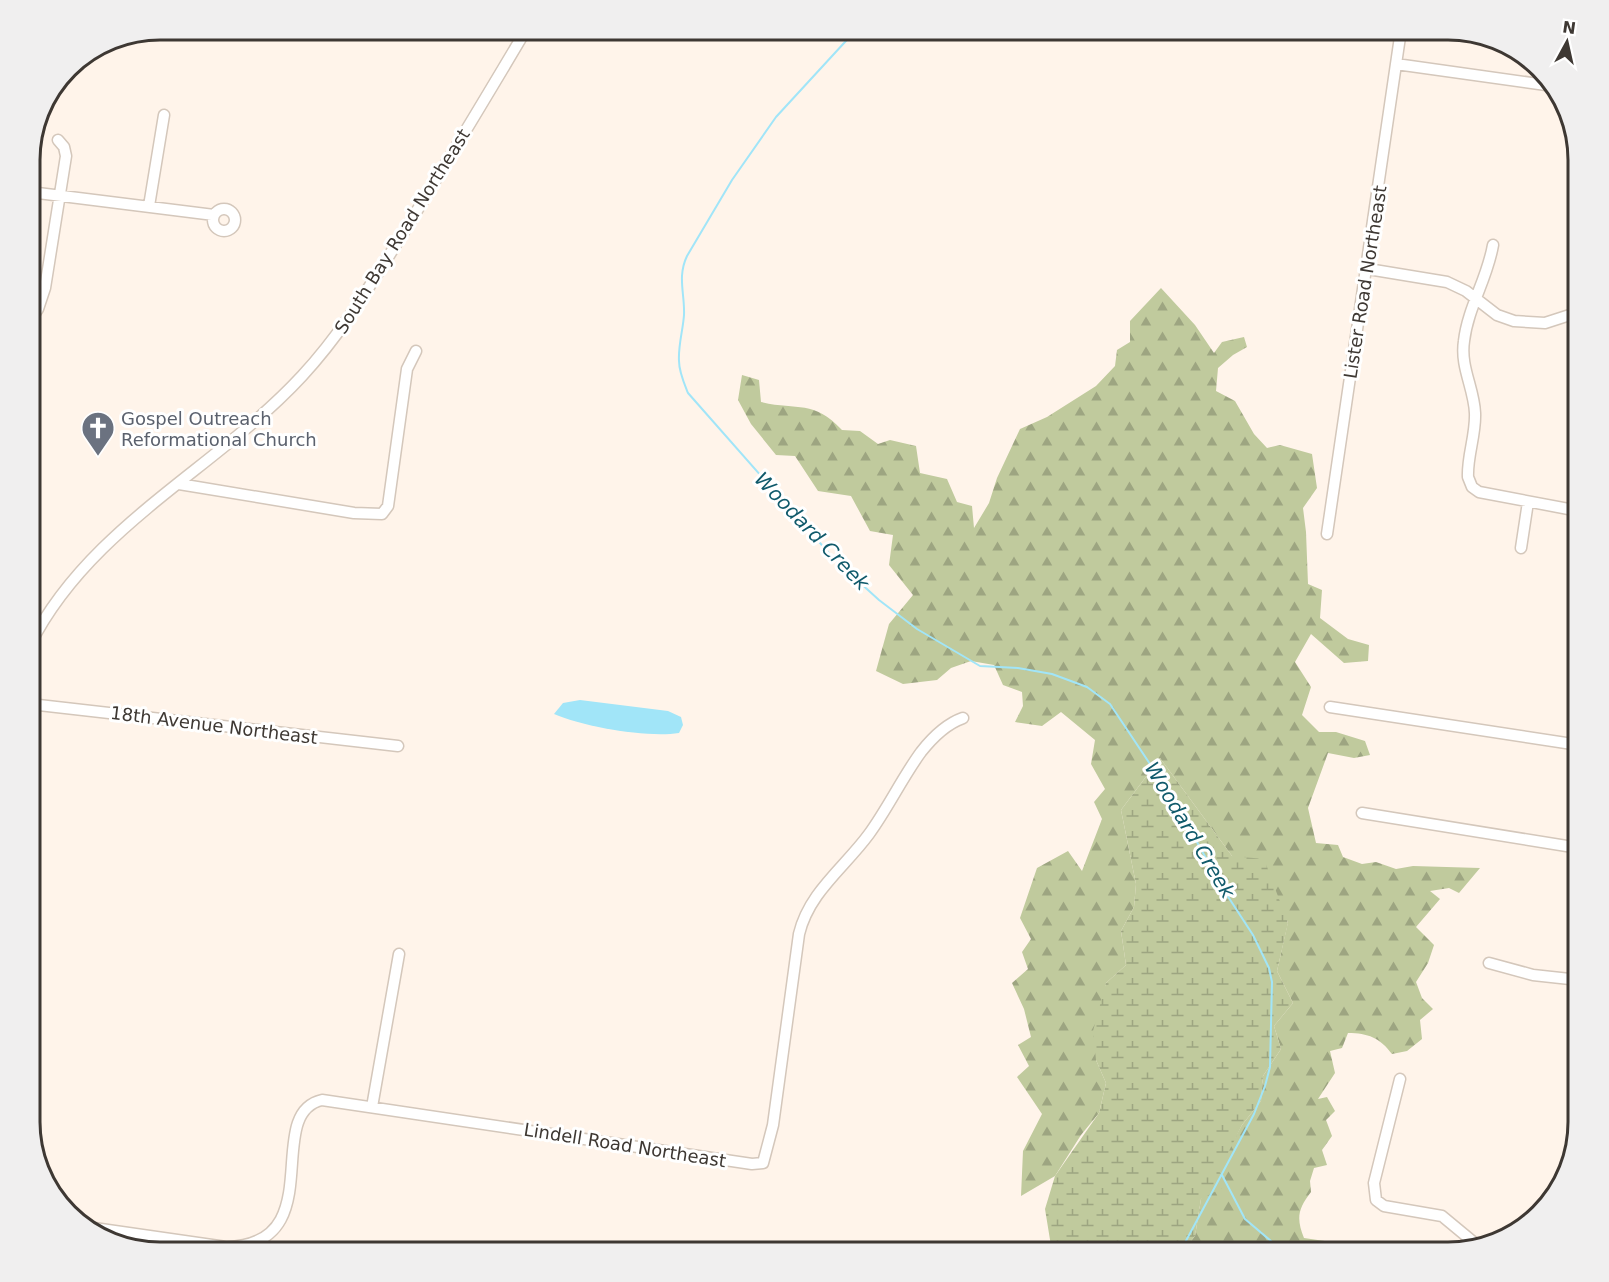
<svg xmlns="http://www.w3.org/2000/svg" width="1609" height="1282" font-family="'DejaVu Sans',sans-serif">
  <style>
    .forest { fill: url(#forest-firs) }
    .wetland { fill: url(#wetland-marsh) }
    .water { fill: #a1e5f8 }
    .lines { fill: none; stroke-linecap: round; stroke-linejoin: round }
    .stream { stroke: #a1e5f8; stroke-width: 2 }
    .minor-casing { stroke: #d4c7bb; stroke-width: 13 }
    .minor { stroke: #fff; stroke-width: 10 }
    .labels { text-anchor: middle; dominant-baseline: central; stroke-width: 6; stroke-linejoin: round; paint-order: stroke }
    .street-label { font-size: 18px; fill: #3e3833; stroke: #fff }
    .worship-label { font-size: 18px; fill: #5b616d; stroke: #fff; text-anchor: start }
    .water-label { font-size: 20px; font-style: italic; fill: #105a6b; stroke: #fff }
    .rim { fill: none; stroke: #3e3833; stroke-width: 3 }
  </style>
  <defs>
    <pattern id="forest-firs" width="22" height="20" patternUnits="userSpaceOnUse" patternTransform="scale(1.5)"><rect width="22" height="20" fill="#c0ca9d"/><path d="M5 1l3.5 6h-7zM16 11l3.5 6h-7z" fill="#9da581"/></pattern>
    <pattern id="wetland-marsh" width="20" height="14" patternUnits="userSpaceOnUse" patternTransform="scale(1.5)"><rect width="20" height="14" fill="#c0ca9d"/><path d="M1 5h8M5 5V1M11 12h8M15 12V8" fill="none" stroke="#9da581"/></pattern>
  </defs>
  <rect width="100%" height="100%" fill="#fff4ea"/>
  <path class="forest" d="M1161,288L1195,325L1214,353L1222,342L1244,337L1247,347L1233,355L1218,368L1216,391L1235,401L1254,434L1267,448L1280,445L1312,454L1317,488L1303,508L1306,532L1308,584L1322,590L1320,618L1348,639L1369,645L1368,661L1344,663L1311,634L1295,662L1311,687L1302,715L1319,732H1336L1365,741L1370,755L1354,758L1328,753L1308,808L1316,843L1338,845L1343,857L1362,864L1376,862L1396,869L1413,866L1480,868L1459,893L1449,888L1430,891L1440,899L1416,927L1434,945L1428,963L1416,982L1422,998L1433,1009L1420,1020L1422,1039L1407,1051L1392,1054C1380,1038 1368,1033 1348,1033L1342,1048L1330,1051L1335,1073L1318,1099L1327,1097L1335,1111L1326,1120L1332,1136L1322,1150L1327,1165L1314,1168L1310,1181L1311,1192C1298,1209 1296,1218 1304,1238L1345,1244L1342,1250L1330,1247L1296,1248L1293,1252H1182L1195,1236L1201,1199L1242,1125L1261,1101L1263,1076L1281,1049L1274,1026L1293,1003L1277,971L1288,922L1232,856L1160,758L1121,810L1136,884L1134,907L1121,931L1126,965L1106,983L1096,1060L1106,1083L1099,1113L1081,1135L1055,1176L1021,1196L1023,1151L1042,1114L1017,1077L1029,1066L1018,1045L1031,1037L1024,1009L1012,983L1028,969L1022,952L1031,939L1020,918L1037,868L1068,851L1082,871L1102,819L1094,802L1105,789L1091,764L1095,740L1061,712L1042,726L1015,722L1023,706L1022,692L1003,685L994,665L971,661L951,668L937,680L903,684L876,671L889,624L913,595L889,565L893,535L870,531L851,496L818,491L795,456L776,455L751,424L738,400L742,375L759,380L761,402C798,411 813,399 842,430L860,431L878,444L890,440L916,446L920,473L947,479L957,502L972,506L974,528L989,503L997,478L1020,429L1047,417L1096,386L1115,366L1117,350L1130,342V321Z
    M543,1243L580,1245L589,1252H532Z"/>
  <path class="wetland" d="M1160,758L1232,856L1264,859L1288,923L1277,971L1293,1003L1274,1026L1281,1049L1263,1076L1261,1101L1242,1125L1219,1171L1228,1185L1201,1199L1195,1236L1182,1252H1052L1045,1209L1055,1176L1099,1113L1106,1083L1096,1060L1093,1031L1106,983L1126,965L1121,931L1134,907L1136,884L1121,810Z"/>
  <path class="water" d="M580,700L668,711L681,717L683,725L679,733C647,738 585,727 554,714L563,703Z"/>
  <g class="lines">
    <path class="stream" d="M856,30L776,117L732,180L687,256C677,277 685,294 684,315C683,330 678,346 679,361C679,372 684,383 688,393L835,560L879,600L917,629L980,666L1018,668L1052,674L1087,687L1110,704L1170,794L1225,892L1253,935L1269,968L1272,982L1270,1067L1265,1086L1254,1114L1180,1252
      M1222,1175L1245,1219L1278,1247"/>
    <g class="minor-casing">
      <path id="minor" d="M1396,64L1553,86
        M30,192L214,215
        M149,206L164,115
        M213 220a11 11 0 1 1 22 0a11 11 0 1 1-22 0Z
        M1493,245C1487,280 1468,307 1464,341C1460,367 1474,388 1475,413C1476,435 1467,456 1468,477L1472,487L1479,492L1579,511
        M1368,269L1447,282L1466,291L1497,315L1514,321L1545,323L1579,312
        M30,283L45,288
        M30,321L38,309L45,288L66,156L64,147L58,140
        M1579,393C1570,375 1576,357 1579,338
        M179,484L354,513L382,514L388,506L407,369L416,351
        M1327,534L1401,30
        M1521,548L1528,502
        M30,645C89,527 216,469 302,376C342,333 371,284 402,235C444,167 485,99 526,30
        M30,704L398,746
        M1330,707L1579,745
        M1362,813L1579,848
        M1489,963L1533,975L1579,980
        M1400,1079L1374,1183L1376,1200L1384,1206L1442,1216L1477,1245
        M372,1107L399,954
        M87,1227L226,1247C332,1245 261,1114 322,1100L752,1164L763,1163L773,1125L799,934C809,892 845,867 869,834C888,808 902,778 921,752C932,738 946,724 963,718"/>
    </g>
    <use href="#minor" class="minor"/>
  </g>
  <defs>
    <g id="church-pin" transform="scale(1.725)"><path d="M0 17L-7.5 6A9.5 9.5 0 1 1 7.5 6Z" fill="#6b7280" stroke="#fff"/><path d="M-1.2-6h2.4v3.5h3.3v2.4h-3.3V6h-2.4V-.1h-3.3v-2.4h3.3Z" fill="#fff"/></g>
  </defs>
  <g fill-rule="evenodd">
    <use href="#church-pin" x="98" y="428"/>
  </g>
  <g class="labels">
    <g class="street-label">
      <text transform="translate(402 231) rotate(-58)">South Bay Road Northeast</text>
      <text transform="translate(1365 282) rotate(-81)">Lister Road Northeast</text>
      <text transform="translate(214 725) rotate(7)">18th Avenue Northeast</text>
      <text transform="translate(625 1145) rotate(9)">Lindell Road Northeast</text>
    </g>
    <g class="worship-label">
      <text x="121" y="418">Gospel Outreach<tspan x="121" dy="21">Reformational Church</tspan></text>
    </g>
    <g class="water-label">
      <text transform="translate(812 531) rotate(46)">Woodard Creek</text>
      <text transform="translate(1190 830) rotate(59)">Woodard Creek</text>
    </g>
  </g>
  <path d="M0 0H1609V1282H0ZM160 40H1448A120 120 0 0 1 1568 160V1122A120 120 0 0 1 1448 1242H160A120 120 0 0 1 40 1122V160A120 120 0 0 1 160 40Z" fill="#f0efef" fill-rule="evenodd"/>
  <path class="rim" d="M160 40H1448A120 120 0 0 1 1568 160V1122A120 120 0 0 1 1448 1242H160A120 120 0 0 1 40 1122V160A120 120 0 0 1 160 40Z"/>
  <g transform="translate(1567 42) rotate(8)" stroke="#ffffff" stroke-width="4.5" paint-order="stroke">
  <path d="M0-4.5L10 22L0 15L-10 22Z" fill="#3e3833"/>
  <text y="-9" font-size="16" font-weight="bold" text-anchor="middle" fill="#3e3833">N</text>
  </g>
</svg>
